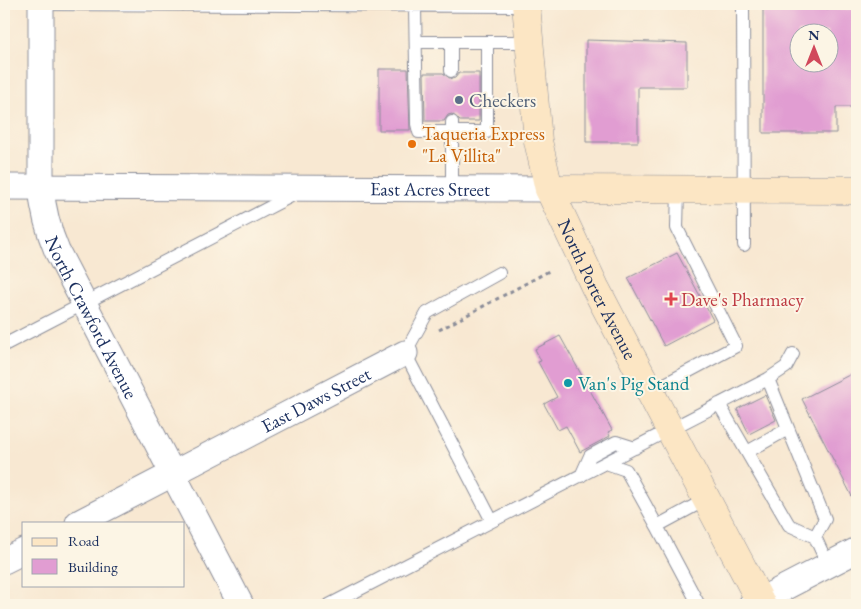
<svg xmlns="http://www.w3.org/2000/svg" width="861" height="609" font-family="'EB Garamond',serif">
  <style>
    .building { fill: #e19dd2; fill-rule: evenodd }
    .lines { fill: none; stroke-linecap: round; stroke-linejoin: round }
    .lane-casing { stroke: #8a8c98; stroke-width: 14 }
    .street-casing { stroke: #8a8c98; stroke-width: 27 }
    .secondary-casing { stroke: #8a8c98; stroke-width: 29 }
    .path { stroke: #8a8c98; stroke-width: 3; stroke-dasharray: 4 4; stroke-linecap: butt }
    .lane { stroke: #fff; stroke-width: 12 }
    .street { stroke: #fff; stroke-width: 25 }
    .secondary { stroke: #fce6c4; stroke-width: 28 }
    .service-dot { fill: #5c6f8a; stroke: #fcf5e5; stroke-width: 2 }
    .food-dot { fill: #e8710a; stroke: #fcf5e5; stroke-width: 2 }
    .health-dot { fill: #e0444e; stroke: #fcf5e5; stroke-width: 2 }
    .culture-dot { fill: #0f9aa8; stroke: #fcf5e5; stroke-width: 2 }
    .labels { text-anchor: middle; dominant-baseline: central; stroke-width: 4; stroke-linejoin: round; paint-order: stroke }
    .service-label { font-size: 19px; fill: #4e5e75; stroke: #fcf5e5; text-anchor: start }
    .food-label { font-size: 19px; fill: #c56008; stroke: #fcf5e5; text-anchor: start }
    .street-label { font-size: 19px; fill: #1b2f5e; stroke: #fcf5e5 }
    .health-label { font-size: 19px; fill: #be3a42; stroke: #fcf5e5; text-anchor: start }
    .culture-label { font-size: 19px; fill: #0d838f; stroke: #fcf5e5; text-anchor: start }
  </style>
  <rect width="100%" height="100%" fill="#fcf5e5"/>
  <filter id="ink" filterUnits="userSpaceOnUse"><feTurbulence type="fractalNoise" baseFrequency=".02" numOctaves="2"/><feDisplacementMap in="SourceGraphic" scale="10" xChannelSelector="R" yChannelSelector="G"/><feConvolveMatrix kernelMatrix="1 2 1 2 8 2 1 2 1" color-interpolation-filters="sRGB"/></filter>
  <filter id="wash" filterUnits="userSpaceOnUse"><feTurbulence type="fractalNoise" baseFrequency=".0096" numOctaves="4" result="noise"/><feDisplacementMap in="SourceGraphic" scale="20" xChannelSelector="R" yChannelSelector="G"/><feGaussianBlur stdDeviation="1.12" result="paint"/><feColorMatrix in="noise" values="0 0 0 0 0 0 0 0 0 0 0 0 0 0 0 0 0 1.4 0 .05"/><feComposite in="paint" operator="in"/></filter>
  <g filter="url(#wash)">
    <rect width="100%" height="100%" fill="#f8e8d2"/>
    <g id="blocks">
      <path class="building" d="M763,9H857V107H836V133H763ZM798,32H828V62H798Z
        M586,40L687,43V87H638V142H586Z
        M379,69H408L410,130H379Z
        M424,73H443L451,79L455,78L459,73H479V121H460L452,114L448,115L444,121H425Z
        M677,253L713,320L664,346L628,278Z
        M560,336L612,430L608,432L610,436L580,452L566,426L558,430L544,404L557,397L538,362L541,361L535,349Z
        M857,371V506L802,399Z
        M765,395L776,420L749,434L737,409Z"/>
    </g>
  </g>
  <g filter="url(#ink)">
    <use href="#blocks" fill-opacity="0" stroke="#8a8c98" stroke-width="1"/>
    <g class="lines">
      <g class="lane-casing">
        <path id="lane" d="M41,4L526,6
          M743,4L744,245
          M415,7L417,124L419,132H487V42
          M416,42H528
          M451,42V71
          M452,122V188
          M4,345L297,193
          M768,379L825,519L815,537
          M650,392L736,346L677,228L678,190
          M719,404L789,525L815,537L828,565
          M747,452L788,429
          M606,463L626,470L657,526
          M581,476L590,456L616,442L635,448
          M492,521L405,353L427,313L499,273
          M329,605L768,379L786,367L793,354
          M699,605L657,526L707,499"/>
      </g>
      <g class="street-casing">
        <g id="street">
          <path id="s1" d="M41,4V187C43,210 48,230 57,251L241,605"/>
          <path id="s2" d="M4,187L549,189"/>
          <path id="s3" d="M78,523L405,353"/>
          <path d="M4,561L24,551"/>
          <path d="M751,605L857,550"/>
        </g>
      </g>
      <g class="secondary-casing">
        <g id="secondary">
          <path id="s4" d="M526,4L538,141L549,189L595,287L762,605"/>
          <path d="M549,189L857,190"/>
        </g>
      </g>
      <path class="path" d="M439,330L549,271"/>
      <use href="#lane" class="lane"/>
      <use href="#street" class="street"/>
      <use href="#secondary" class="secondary"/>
    </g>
  </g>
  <circle class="service-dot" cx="459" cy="100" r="5"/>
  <circle class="food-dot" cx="412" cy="144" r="5"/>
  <path class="health-dot" d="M668.5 291.5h5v5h5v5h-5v5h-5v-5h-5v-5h5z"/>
  <circle class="culture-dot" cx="568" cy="383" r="5"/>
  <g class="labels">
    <g class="service-label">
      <text x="469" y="100">Checkers</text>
    </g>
    <g class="food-label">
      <text x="422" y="133">Taqueria Express<tspan x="422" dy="22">"La Villita"</tspan></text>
    </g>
    <g class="street-label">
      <text stroke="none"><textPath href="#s2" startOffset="426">East Acres Street</textPath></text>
      <text stroke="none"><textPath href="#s4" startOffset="298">North Porter Avenue</textPath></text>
      <text stroke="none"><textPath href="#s1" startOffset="324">North Crawford Avenue</textPath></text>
      <text stroke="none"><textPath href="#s3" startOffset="268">East Daws Street</textPath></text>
    </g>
    <g class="health-label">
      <text x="681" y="299">Dave's Pharmacy</text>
    </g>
    <g class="culture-label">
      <text x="578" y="383">Van's Pig Stand</text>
    </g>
  </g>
  <rect width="861" height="609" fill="none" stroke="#fcf5e5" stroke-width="20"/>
  <rect x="22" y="522" width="162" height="65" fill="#fcf5e5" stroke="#a2a6af"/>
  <rect x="32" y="538" width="25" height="8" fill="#fce6c4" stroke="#a2a6af"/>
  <text x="68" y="546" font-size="15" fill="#1b2f5e">Road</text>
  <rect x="32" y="559" width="25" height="15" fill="#e19dd2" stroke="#a2a6af"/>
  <text x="68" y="572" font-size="15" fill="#1b2f5e">Building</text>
  <g transform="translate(814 48)"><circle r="24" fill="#fcf5e5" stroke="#a2a6af"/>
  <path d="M0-4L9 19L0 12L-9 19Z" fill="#d1495b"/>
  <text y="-8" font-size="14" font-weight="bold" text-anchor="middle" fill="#1b2f5e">N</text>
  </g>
</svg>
